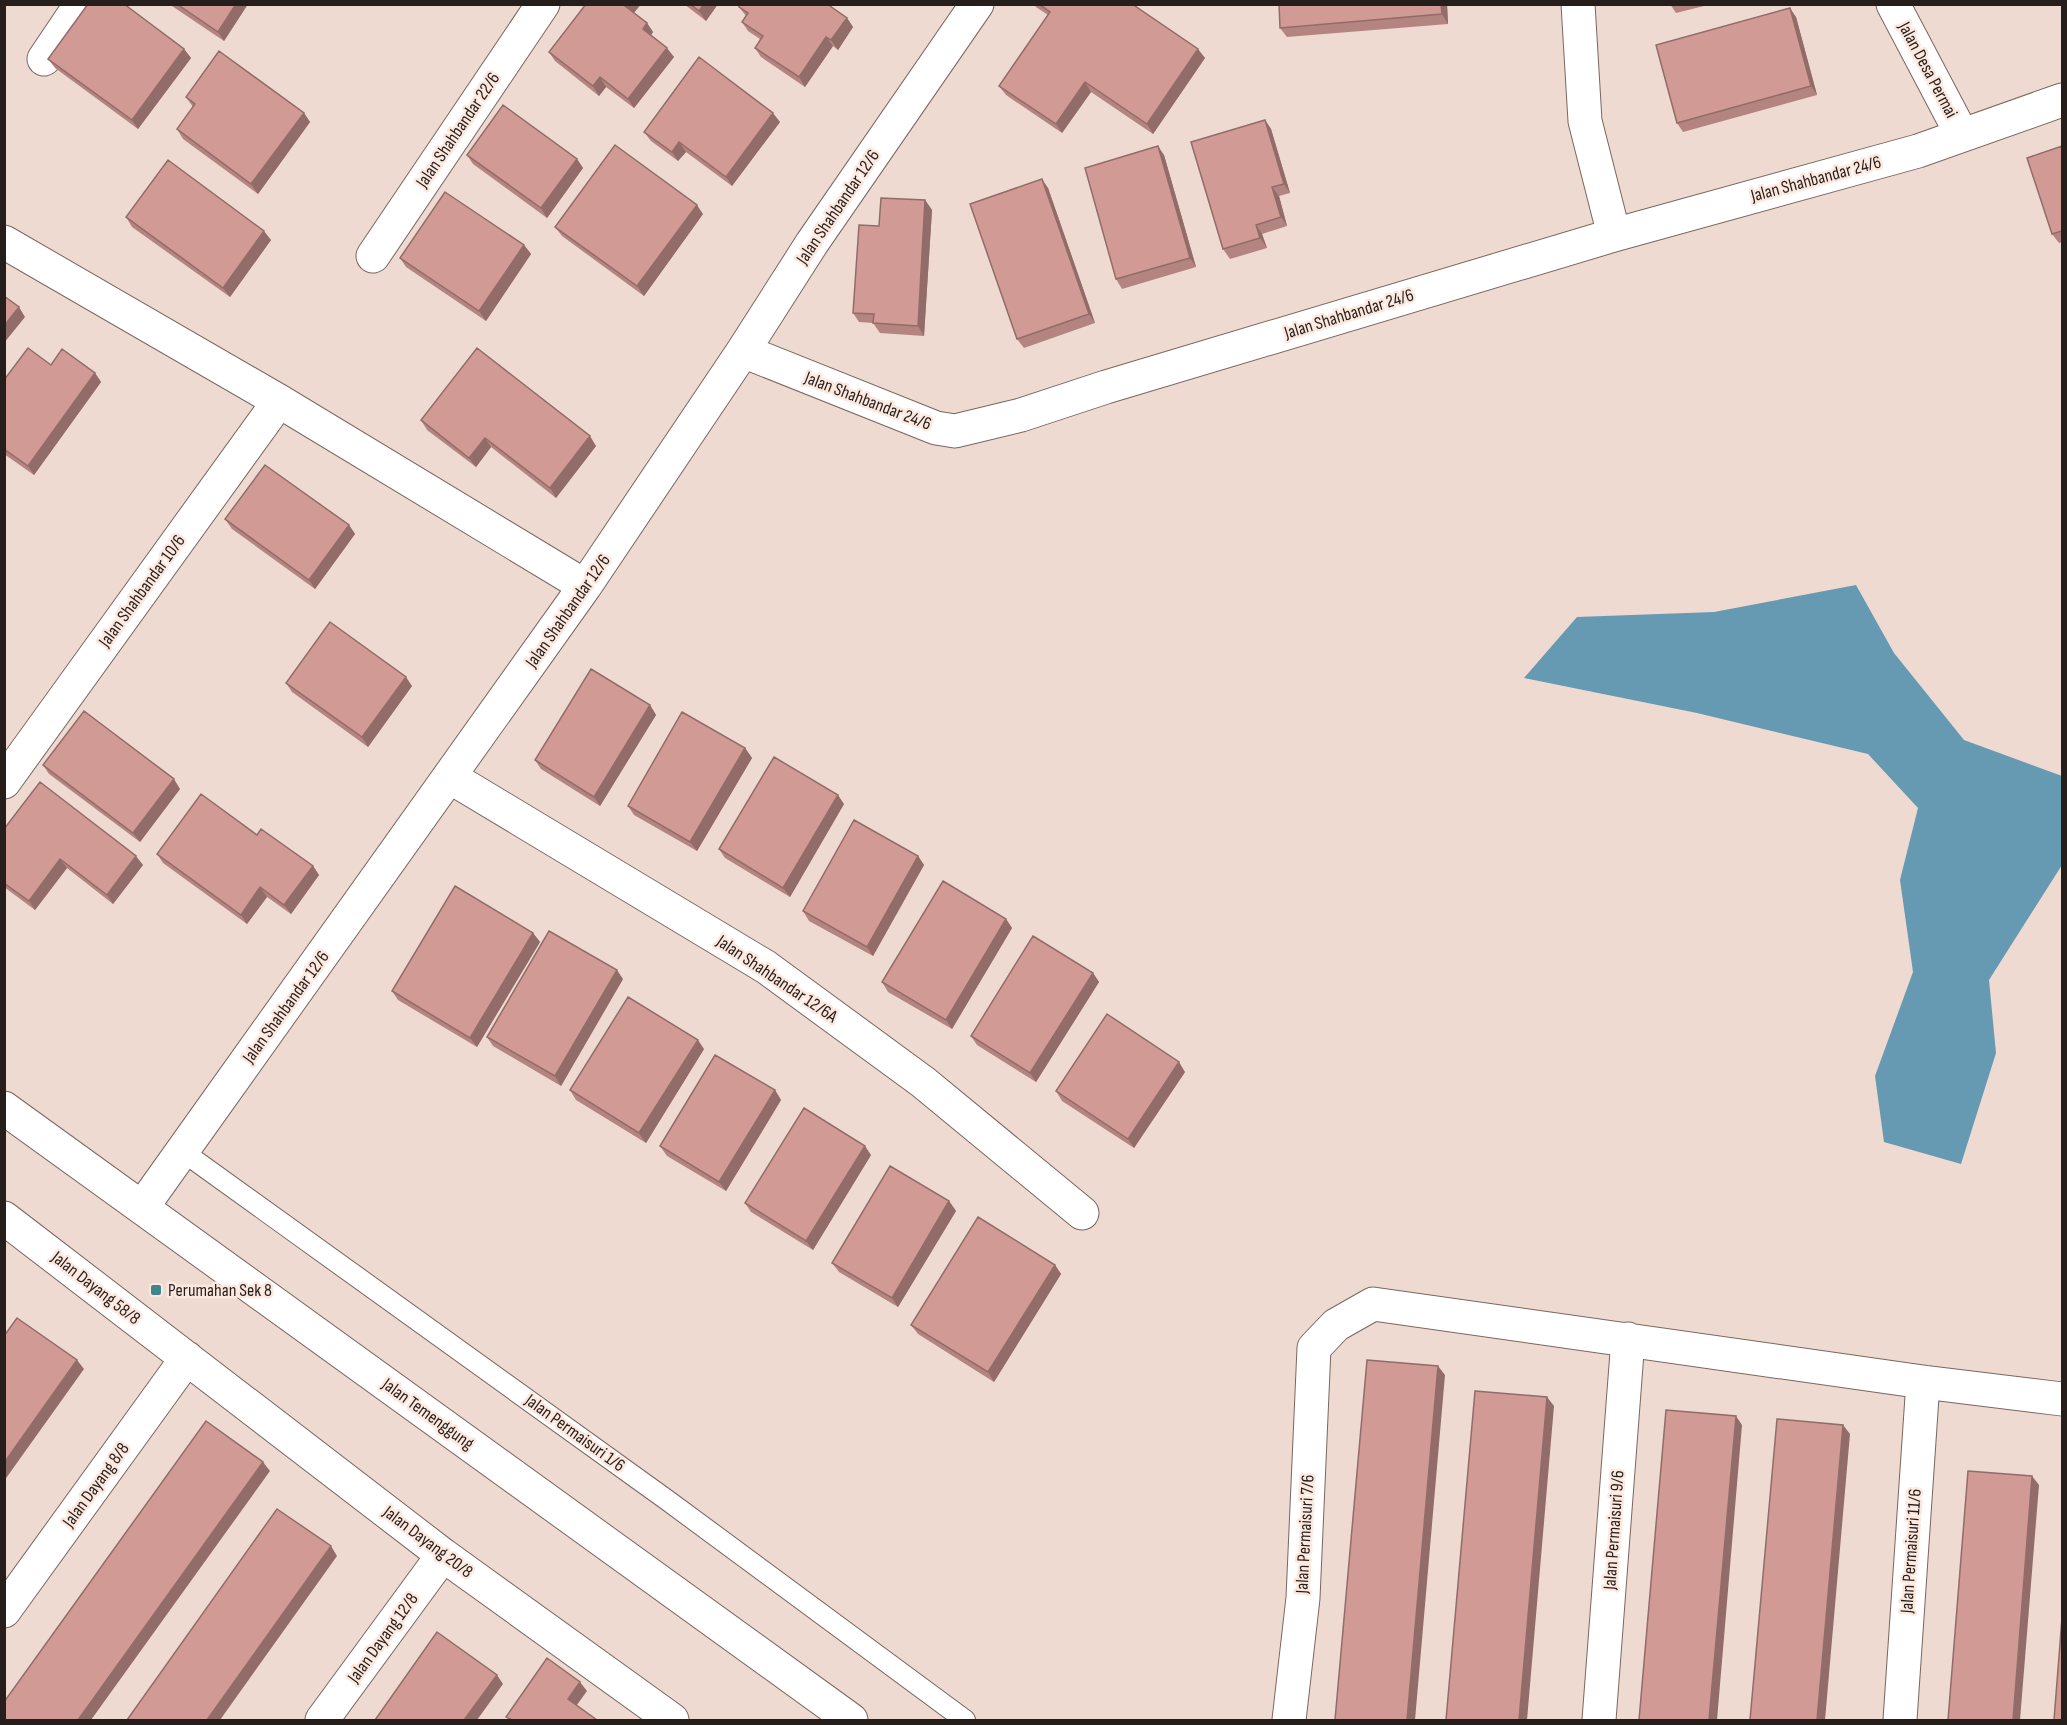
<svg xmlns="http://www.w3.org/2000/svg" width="2067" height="1725" font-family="'Sofia Sans Condensed',sans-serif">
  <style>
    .water { fill: #659ab2 }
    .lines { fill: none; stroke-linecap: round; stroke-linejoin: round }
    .service-casing { stroke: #79675f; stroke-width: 22 }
    .minor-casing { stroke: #79675f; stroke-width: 35 }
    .tertiary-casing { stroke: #79675f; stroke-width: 35 }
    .service { stroke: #fff; stroke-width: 20 }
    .minor { stroke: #fff; stroke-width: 33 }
    .tertiary { stroke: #fff; stroke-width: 33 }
    .wall { fill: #b48480 }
    .shaded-wall { fill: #926c68 }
    .building { fill: #d19a95; stroke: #926c68; stroke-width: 1.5 }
    .poi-dot { fill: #3e868b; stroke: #fce8de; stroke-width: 2 }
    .labels { text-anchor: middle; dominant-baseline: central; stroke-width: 5; stroke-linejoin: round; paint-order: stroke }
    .street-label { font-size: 18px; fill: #251e1b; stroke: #fce8de }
    .poi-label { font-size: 18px; fill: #251e1b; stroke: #fce8de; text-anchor: start }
  </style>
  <rect width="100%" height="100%" fill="#eedad1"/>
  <path class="water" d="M1856,585L1894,653L1964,740L2062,776V865L1989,980L1996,1053L1961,1164L1884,1142L1875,1076L1913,972L1900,880L1918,808L1868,754L1697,713L1524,678L1577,617L1714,612Z"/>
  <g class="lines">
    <g class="service-casing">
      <path id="service" d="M182,1151L667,1500L965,1720"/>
    </g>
    <g class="minor-casing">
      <path id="minor" d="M1578,4L1585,121L1614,235
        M1893,4L1962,135
        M44,59L81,4
        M4,242L279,401L585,586
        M373,256L543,4
        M743,351L936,428L955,431L1021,415L1106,387L1614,235L1918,151L2062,100
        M450,777L766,967L923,1082L1082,1213
        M4,782L279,401
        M143,1206L585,586L743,351L812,243L977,4
        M4,1218L443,1555L672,1720
        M4,1611L187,1358
        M322,1720L443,1555
        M1289,1720L1303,1598L1314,1348L1336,1325L1373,1304L1923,1382L2062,1399
        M1599,1720L1628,1339
        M1900,1720L1923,1382"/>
    </g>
    <g class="tertiary-casing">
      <path id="tertiary" d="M4,1108L851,1720"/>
    </g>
    <use href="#service" class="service"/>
    <use href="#minor" class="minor"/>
    <use href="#tertiary" class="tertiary"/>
  </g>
  <path class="wall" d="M169,4H248L224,41Z
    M586,4H641L634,13L647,23L653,32L651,35L674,57L634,108L606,87L599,96L555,61L549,52Z
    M684,4H718L706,21Z
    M1034,4H1132L1205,58L1153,134L1091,92L1062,133L1006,95L999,86L1048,15L1036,7Z
    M1447,4L1448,24L1287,37L1280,28Z
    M1670,4H1712L1676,13Z
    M739,7L847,18L853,27L838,50L833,46L805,87L761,57L755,48L760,39L748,31L742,22L746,16Z
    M1796,17L1817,95L1683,132L1677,123Z
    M184,49L191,58L138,129L55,68L48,59Z
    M186,97L304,113L310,122L258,194L183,139L177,129L193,107Z
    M1265,120L1271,129L1290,193L1279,196L1287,226L1262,234L1267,248L1230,259L1223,249Z
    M780,122L732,186L686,152L678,161L651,141L644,132Z
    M2062,146V242L2059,243L2052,234Z
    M467,155L577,159L583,168L547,218L473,164Z
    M1164,155L1196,267L1122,289L1116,279Z
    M1048,188L1095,323L1024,348L1017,339Z
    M925,200L932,210L924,336L880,333L873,323L859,322L853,313L879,226Z
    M703,214L644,296L562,236L555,227Z
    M126,217L271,240L230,297L132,227Z
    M524,245L531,254L486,321L406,267L400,258Z
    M51,365L95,373L101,382L34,475L4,454V380Z
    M421,420L596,446L556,498L491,447L476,467L427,430Z
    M225,519L349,525L355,534L315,589L232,529Z
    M286,683L412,686L368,747L292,692Z
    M650,705L656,715L600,806L541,769L535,760Z
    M745,748L752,758L697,851L634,815L628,806Z
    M43,765L180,789L140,842L49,774Z
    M844,804L790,897L725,858L719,849Z
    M4,829L143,865L113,904L67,868L35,910L4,887Z
    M257,835L313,866L319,875L291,914L267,897L247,924L163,863L157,854Z
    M918,856L924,865L873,956L809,921L803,911Z
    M1006,919L1012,928L952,1029L888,992L882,982Z
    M533,933L540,942L477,1047L398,1000L392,991Z
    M1093,973L1099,982L1036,1082L977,1045L971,1036Z
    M623,979L561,1086L493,1046L487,1037Z
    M704,1049L646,1143L576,1100L570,1090Z
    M1185,1072L1134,1148L1062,1101L1056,1091Z
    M775,1090L781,1100L726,1191L667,1156L660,1146Z
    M871,1155L813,1250L751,1212L745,1203Z
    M949,1201L956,1211L898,1307L839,1272L832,1263Z
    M1055,1265L1061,1274L994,1382L918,1334L911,1325Z"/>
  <path class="shaded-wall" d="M236,4H248L224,41L218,32Z
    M627,4H641L632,15L625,6Z
    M704,4H718L706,21L699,11Z
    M1441,4H1447L1448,24L1442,14Z
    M1790,8L1796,17L1817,95L1811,86Z
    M847,18L853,27L838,50L831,40Z
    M647,23L653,32L649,38L643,29Z
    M826,37L833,46L805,87L799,77Z
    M667,48L674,57L634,108L628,99Z
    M184,49L191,58L138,129L132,120Z
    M1198,49L1205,58L1153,134L1147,124Z
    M600,77L606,87L599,96L593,86Z
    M1085,82L1091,92L1062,133L1056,124Z
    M304,113L310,122L258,194L251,184Z
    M773,113L780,122L732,186L726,177Z
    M1265,120L1271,129L1290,193L1284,184Z
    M679,142L686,152L678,161L672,152Z
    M1158,146L1164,155L1196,267L1190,258Z
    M577,159L583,168L547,218L541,208Z
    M1042,179L1048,188L1095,323L1089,314Z
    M1272,187L1279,196L1287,226L1281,217Z
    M925,200L932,210L924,336L918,326Z
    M697,205L703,214L644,296L637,286Z
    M1256,225L1262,234L1267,248L1260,238Z
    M264,231L271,240L230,297L223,288Z
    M524,245L531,254L486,321L479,311Z
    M19,307L25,317L4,343V326Z
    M95,373L101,382L34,475L28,466Z
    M590,436L596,446L556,498L550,488Z
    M485,438L491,447L476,467L469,458Z
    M349,525L355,534L315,589L309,580Z
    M406,677L412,686L368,747L362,737Z
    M650,705L656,715L600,806L594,797Z
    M745,748L752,758L697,851L690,842Z
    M174,779L180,789L140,842L133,833Z
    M838,795L844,804L790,897L783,888Z
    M136,856L143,865L113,904L107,895Z
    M918,856L924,865L873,956L867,947Z
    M60,859L67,868L35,910L29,901Z
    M313,866L319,875L291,914L284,905Z
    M260,887L267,897L247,924L241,915Z
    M1006,919L1012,928L952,1029L946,1020Z
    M533,933L540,942L477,1047L470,1038Z
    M617,970L623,979L561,1086L555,1076Z
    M1093,973L1099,982L1036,1082L1030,1073Z
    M698,1040L704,1049L646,1143L639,1133Z
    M1179,1062L1185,1072L1134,1148L1128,1139Z
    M775,1090L781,1100L726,1191L719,1182Z
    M865,1146L871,1155L813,1250L806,1241Z
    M949,1201L956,1211L898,1307L892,1298Z
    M1055,1265L1061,1274L994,1382L988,1372Z
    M77,1360L84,1369L4,1481V1463Z
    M1438,1366L1445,1375L1415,1720H1407Z
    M1547,1397L1554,1406L1527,1720H1519Z
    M1736,1416L1742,1425L1717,1720H1709Z
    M1843,1425L1850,1434L1825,1720H1817Z
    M263,1462L270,1471L91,1720H78Z
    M2032,1476L2039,1485L2020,1720H2013Z
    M331,1546L337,1556L220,1720H207Z
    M497,1675L503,1684L477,1720H464Z
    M580,1682L587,1691L574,1709L568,1699Z"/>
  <path class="building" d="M88,4H124L184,49L132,120L48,59Z
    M177,4H236L218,32Z
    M586,4H627L625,6L647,23L643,29L667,48L628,99L600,77L593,86L549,52Z
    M690,4H704L699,11Z
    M740,4H827L847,18L831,40L826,37L799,77L755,48L763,36L742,22L748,13L739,7Z
    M1039,4H1132L1198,49L1147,124L1085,82L1056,124L999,86L1050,12Z
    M1279,4H1441L1442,14L1280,28Z
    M1790,8L1811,86L1677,123L1656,45Z
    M219,51L304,113L251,184L177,129L195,104L186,97Z
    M699,57L773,113L726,177L679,142L672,152L644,132Z
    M503,105L577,159L541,208L467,155Z
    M1265,120L1284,184L1272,187L1281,217L1256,225L1260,238L1223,249L1191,142Z
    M615,145L697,205L637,286L555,227Z
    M1158,146L1190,258L1116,279L1085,168Z
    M2062,146V231L2052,234L2027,158Z
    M168,160L264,231L223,288L126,217Z
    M1042,179L1089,314L1017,339L970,204Z
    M445,192L524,245L479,311L400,258Z
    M881,198L925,200L918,326L873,323L874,314L853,313L859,225L879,226Z
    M4,296L19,307L4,326Z
    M28,348L51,365L62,349L95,373L28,466L4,449V380Z
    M477,348L590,436L550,488L485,438L469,458L421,420Z
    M265,465L349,525L309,580L225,519Z
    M330,622L406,677L362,737L286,683Z
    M591,669L650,705L594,797L535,760Z
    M84,711L174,779L133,833L43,765Z
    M682,712L745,748L690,842L628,806Z
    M774,757L838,795L783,888L719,849Z
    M40,782L136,856L107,895L60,859L29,901L4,883V829Z
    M201,794L257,835L261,829L313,866L284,905L260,887L241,915L157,854Z
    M854,820L918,856L867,947L803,911Z
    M943,881L1006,919L946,1020L882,982Z
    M455,886L533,933L470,1038L392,991Z
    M549,931L617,970L555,1076L487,1037Z
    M1033,936L1093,973L1030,1073L971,1036Z
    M628,997L698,1040L639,1133L570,1090Z
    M1107,1014L1179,1062L1128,1139L1056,1091Z
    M715,1055L775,1090L719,1182L660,1146Z
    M804,1108L865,1146L806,1241L745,1203Z
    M890,1166L949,1201L892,1298L832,1263Z
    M978,1217L1055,1265L988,1372L911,1325Z
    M17,1318L77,1360L4,1463V1336Z
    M1367,1360L1438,1366L1407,1720H1335Z
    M1475,1391L1547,1397L1519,1720H1446Z
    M1666,1410L1736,1416L1709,1720H1639Z
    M1777,1419L1843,1425L1817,1720H1750Z
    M206,1421L263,1462L78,1720H4V1702Z
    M1968,1471L2032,1476L2013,1720H1948Z
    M277,1509L331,1546L207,1720H127Z
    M2062,1618V1720H2054Z
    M437,1632L497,1675L464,1720H375Z
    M547,1658L580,1682L568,1699L597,1720H512L506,1717Z"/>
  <rect class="poi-dot" x="150" y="1284" width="12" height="12" rx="3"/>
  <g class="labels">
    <g class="street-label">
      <text transform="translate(1928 70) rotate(62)">Jalan Desa Permai</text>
      <text transform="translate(458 130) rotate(-56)">Jalan Shahbandar 22/6</text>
      <text transform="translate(1816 179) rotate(-15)">Jalan Shahbandar 24/6</text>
      <text transform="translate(838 207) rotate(-56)">Jalan Shahbandar 12/6</text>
      <text transform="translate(1349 314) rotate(-17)">Jalan Shahbandar 24/6</text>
      <text transform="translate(868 401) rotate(21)">Jalan Shahbandar 24/6</text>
      <text transform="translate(142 591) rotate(-54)">Jalan Shahbandar 10/6</text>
      <text transform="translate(568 611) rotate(-55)">Jalan Shahbandar 12/6</text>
      <text transform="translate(777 979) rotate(34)">Jalan Shahbandar 12/6A</text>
      <text transform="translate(286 1007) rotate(-54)">Jalan Shahbandar 12/6</text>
      <text transform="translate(96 1288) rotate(38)">Jalan Dayang 58/8</text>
      <text transform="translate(428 1414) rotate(36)">Jalan Temenggung</text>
      <text transform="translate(575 1433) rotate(36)">Jalan Permaisuri 1/6</text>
      <text transform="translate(96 1485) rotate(-54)">Jalan Dayang 8/8</text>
      <text transform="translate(1614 1530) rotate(-86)">Jalan Permaisuri 9/6</text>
      <text transform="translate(1305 1534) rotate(-87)">Jalan Permaisuri 7/6</text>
      <text transform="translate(428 1542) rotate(37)">Jalan Dayang 20/8</text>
      <text transform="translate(1911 1551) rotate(-86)">Jalan Permaisuri 11/6</text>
      <text transform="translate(383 1638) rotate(-54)">Jalan Dayang 12/8</text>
    </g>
    <g class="poi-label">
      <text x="168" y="1290">Perumahan Sek 8</text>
    </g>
  </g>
  <rect width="2067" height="1725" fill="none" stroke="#251e1b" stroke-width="12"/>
</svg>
